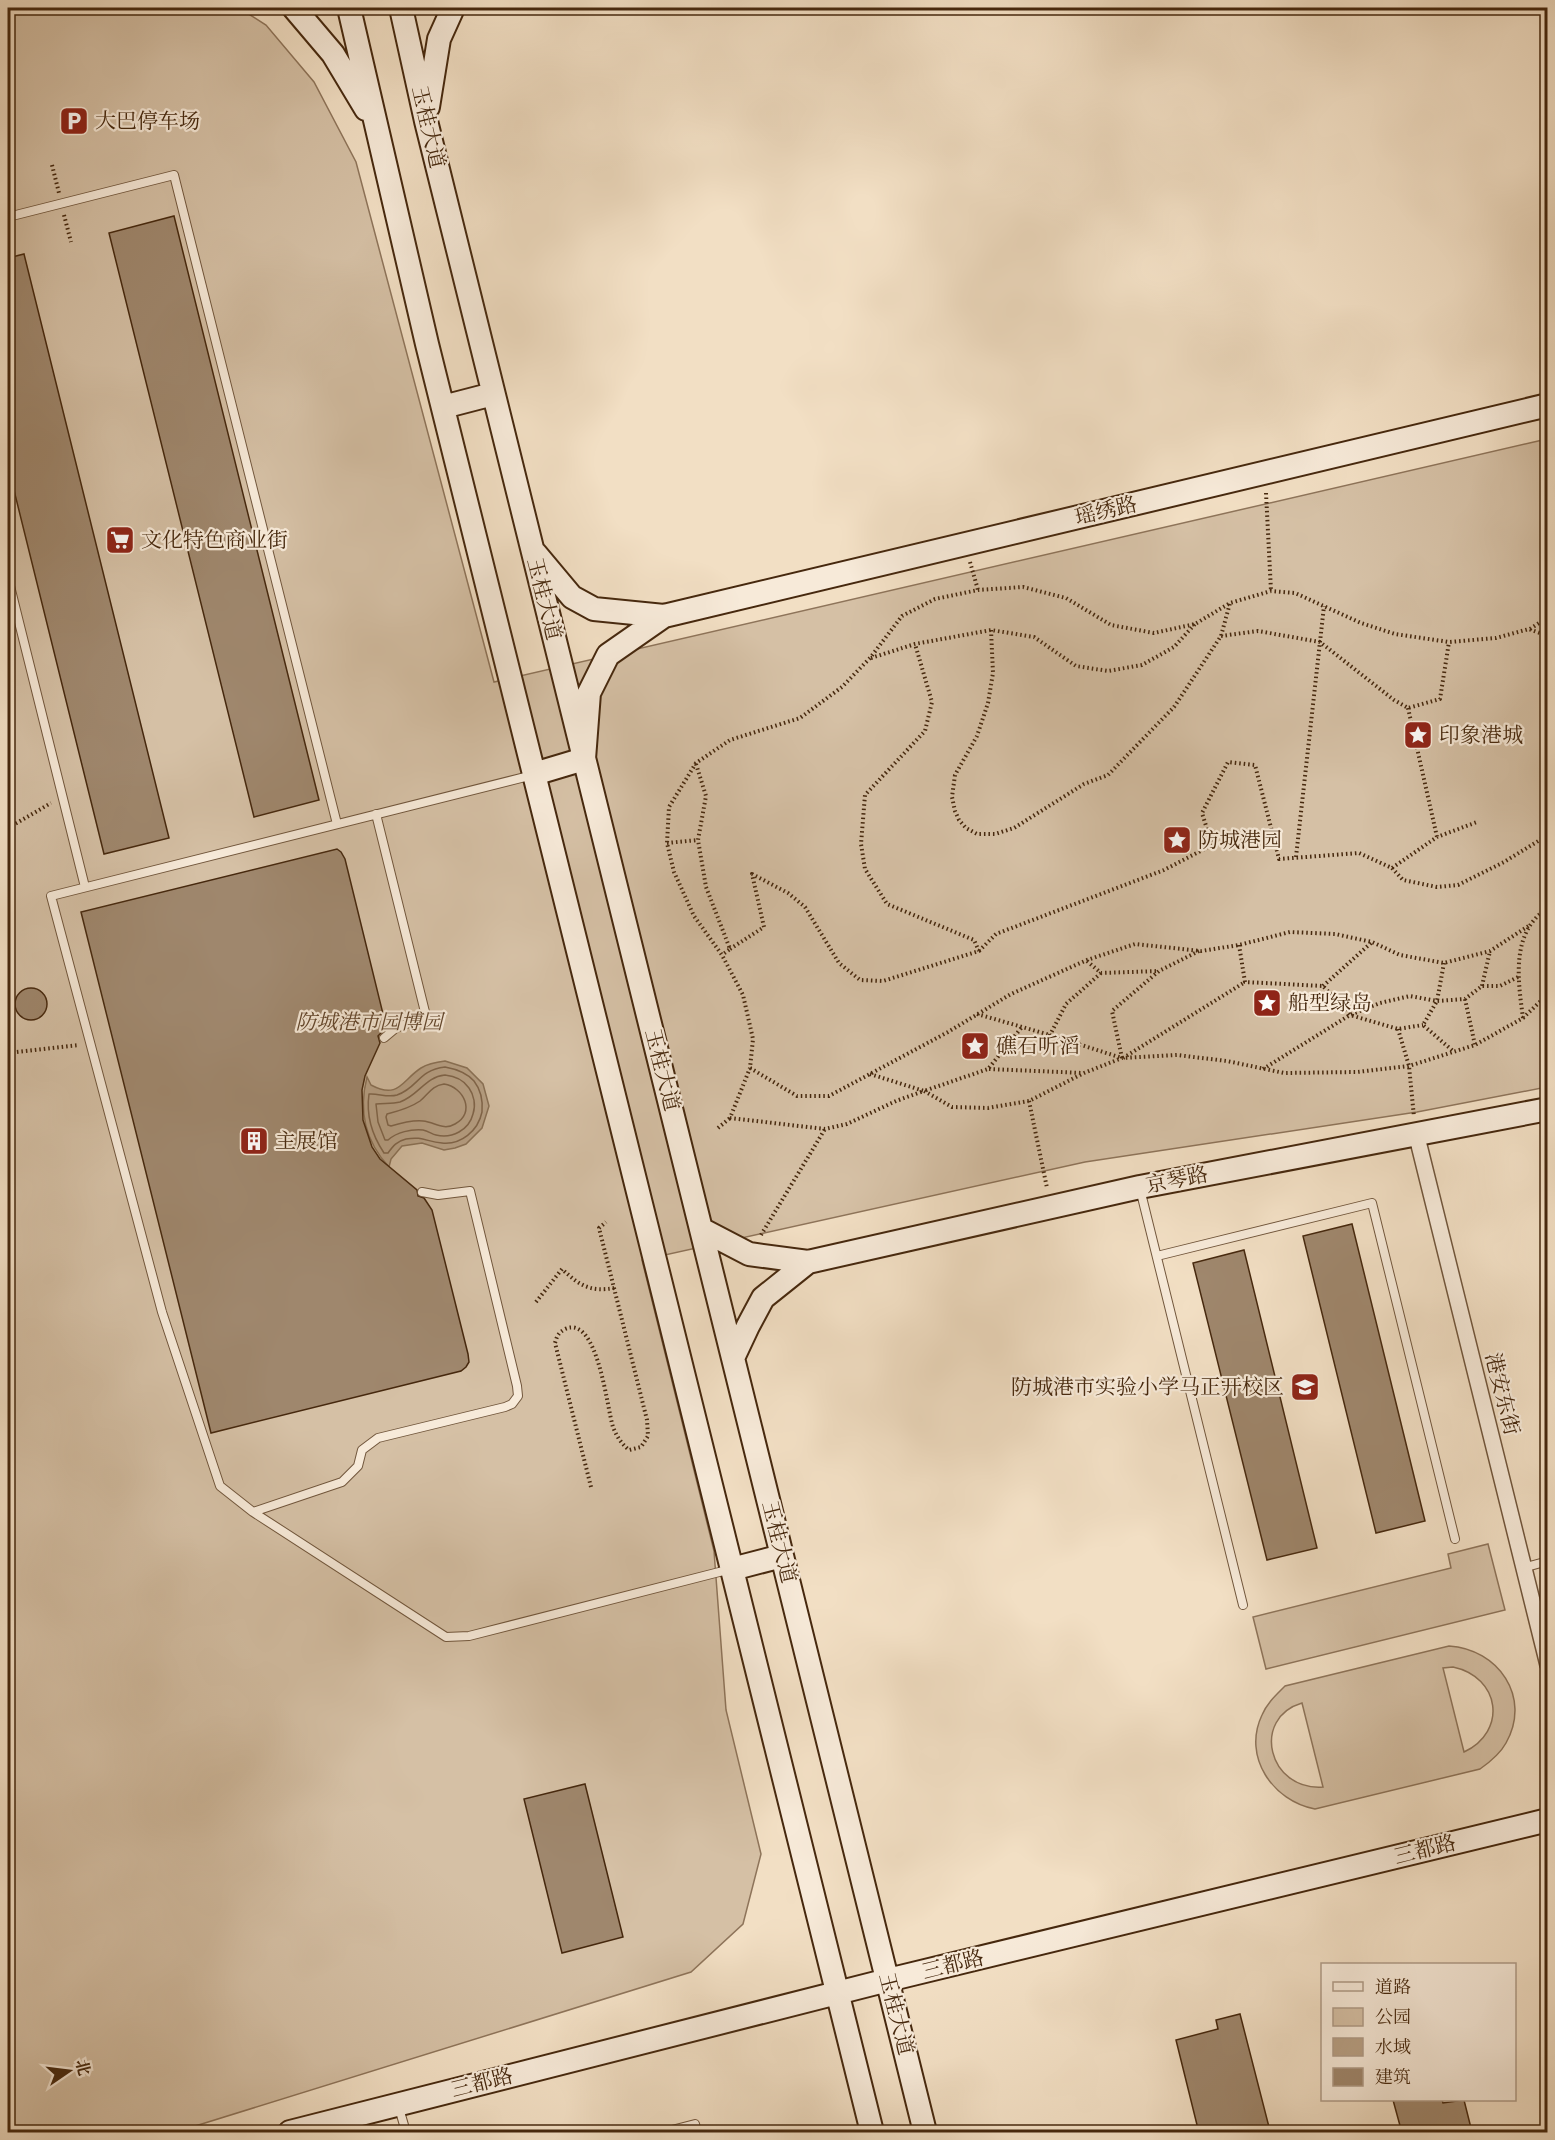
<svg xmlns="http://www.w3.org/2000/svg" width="1555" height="2140" font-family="Cardo,'Noto Serif SC',serif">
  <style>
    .green { fill: #d5c0a5; stroke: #8e745a; stroke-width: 1.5; fill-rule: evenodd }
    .water { fill: #b8a186; stroke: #8a7156; stroke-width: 1.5 }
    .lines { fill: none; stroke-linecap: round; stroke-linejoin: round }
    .shore { stroke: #7f644a; stroke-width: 1.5 }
    .building { fill: #9f876d; stroke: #46280e; stroke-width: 1.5 }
    .lane-casing { stroke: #71563c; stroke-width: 10 }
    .street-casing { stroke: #71563c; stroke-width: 18 }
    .secondary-casing { stroke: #46280e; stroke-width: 26 }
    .path { stroke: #46280e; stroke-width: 4; stroke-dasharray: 1.5 3; stroke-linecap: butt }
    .lane { stroke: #f7ead9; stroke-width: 8 }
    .street { stroke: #f7ead9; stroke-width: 15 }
    .secondary { stroke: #f7ead9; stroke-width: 22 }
    .labels { text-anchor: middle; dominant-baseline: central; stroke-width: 4.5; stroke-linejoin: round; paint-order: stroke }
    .poi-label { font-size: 21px; fill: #46280e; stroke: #f7ead9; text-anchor: start }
    .street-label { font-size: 21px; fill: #46280e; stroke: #f7ead9 }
    .park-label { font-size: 21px; font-style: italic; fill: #63462c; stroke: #f7ead9 }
  </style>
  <rect width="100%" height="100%" fill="#f2dfc4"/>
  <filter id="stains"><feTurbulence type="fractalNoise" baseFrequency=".00333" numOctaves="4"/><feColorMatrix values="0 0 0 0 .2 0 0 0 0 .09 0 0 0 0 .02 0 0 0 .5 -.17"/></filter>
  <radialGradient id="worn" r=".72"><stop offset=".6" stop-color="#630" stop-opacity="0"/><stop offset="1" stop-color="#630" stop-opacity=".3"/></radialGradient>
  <path class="green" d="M8,8H239L266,25L314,82L356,162L494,682L1547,439V1087L1417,1112L1085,1162L642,1260L714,1551L726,1710L761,1854L743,1924L691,1972L176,2132H8Z
    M1488,1544L1505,1610L1266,1669L1253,1617L1451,1568L1448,1554Z
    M1449,1646C1498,1649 1532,1697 1506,1743C1500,1754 1490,1762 1480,1769L1315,1809C1273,1801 1242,1757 1262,1715C1267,1703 1276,1695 1285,1686ZM1453,1667C1500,1677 1508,1731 1464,1752L1443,1668ZM1302,1703L1323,1787C1268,1791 1251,1718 1302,1703Z"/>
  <path class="water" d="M445,1061L467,1068L483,1084L489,1106L482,1128L466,1144L455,1148L444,1150L422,1143L402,1146L391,1159L389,1167C365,1141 358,1112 367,1077L371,1085C399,1100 402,1080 421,1068C429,1063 437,1062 445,1061Z"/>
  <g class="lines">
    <path class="shore" d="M445,1067C456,1069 466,1072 474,1081C481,1090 483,1101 482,1112C478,1131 461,1145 442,1143C427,1142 423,1136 406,1139C397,1141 393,1146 388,1153H384C372,1135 366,1115 369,1094C378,1093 387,1098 397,1095C418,1088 418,1070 445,1067Z
      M445,1075C455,1076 463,1079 469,1088C474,1095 476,1105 473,1114C469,1130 452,1139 436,1135C432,1134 428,1131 423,1130C411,1129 397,1132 388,1140H385L378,1122L376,1104C384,1103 392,1104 400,1102C419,1095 425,1077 445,1075Z
      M444,1084C464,1087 476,1113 455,1124C443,1131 435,1122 423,1121C413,1120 401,1123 391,1126L388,1125L386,1117L387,1114C399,1111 410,1108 420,1101C429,1094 431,1086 444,1084Z"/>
  </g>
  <path class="building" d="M174,216L319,800L254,817L109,233Z
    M24,254L169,838L104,854L8,466V258Z
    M337,849L341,852L345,859L385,1022L383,1031L378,1036L380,1043L365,1076L362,1090L363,1120L372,1147L380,1159L417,1190L418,1196L424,1198L432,1210L468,1354L469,1362L466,1367L461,1371L211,1433L81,912Z
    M15 1004a16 16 0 1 1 32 0a16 16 0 1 1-32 0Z
    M1352,1224L1425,1521L1376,1533L1303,1236Z
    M1244,1250L1317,1548L1267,1560L1193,1263Z
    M585,1784L623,1937L562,1953L524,1799Z
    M1240,2014L1269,2127L1247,2133H1199L1176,2040L1218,2029L1216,2020Z
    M1393,2100H1442L1443,2103L1464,2100L1471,2128L1452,2133H1447L1445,2126L1420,2133H1402Z"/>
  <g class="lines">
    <g class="lane-casing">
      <path id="lane" d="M8,217L174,175L337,824
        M8,578L85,887
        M533,775L51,896L162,1312L220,1486L253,1512L446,1637L469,1636L731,1569
        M376,814L426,1016L396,1028L384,1038
        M1140,1189L1243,1605
        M1157,1256L1372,1203L1455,1539
        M253,1512L342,1482L358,1466L362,1450L378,1438L505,1407L512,1404L518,1396L517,1386L470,1191L438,1195L422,1192
        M1523,1568L1548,1561
        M399,2108L406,2132
        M664,2132L695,2124L697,2132"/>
    </g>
    <g class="street-casing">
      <path id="street" d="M1416,1133L1548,1665"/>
    </g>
    <g class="secondary-casing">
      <path id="secondary" d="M294,8L333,54L366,109
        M349,8L427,344L872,2132
        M401,8L426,121L925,2132
        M428,107L439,39L453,8
        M443,407L493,394
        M536,554L572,597L594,609L664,616L1548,405
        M534,774L584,759L589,693L608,655L664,616
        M701,1229L749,1254L808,1262L1140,1187L1548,1109
        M733,1358L748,1326L763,1298L808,1262
        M732,1569L782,1556
        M290,2132L888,1980L1548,1820"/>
    </g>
    <path class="path" d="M52,165L59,193
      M64,215L71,242
      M1266,493L1271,591
      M970,562L978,590
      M1530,629L1548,617
      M991,630L993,673L988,703L977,736L955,775L952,797L955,811L959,820L966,828L977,834H995L1014,828L1084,784L1108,775L1174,707L1221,636L1230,603
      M1221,636L1258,631L1320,642L1394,700L1408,708L1440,699L1449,642
      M1548,636L1529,629L1496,638L1449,642L1395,634L1361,623L1295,593L1271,591L1230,603L1195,624L1154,633L1111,625L1066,598L1023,587L978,590L935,599L902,616L870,658L842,687L800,718L730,740L696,763L669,807L667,843L674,872L694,916L722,955L743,995L753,1039L750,1068L730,1118L825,1129L847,1124L896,1101L924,1091L952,1107L988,1108L1029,1101L1084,1073L1122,1058L1177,1055L1227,1061L1284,1073L1357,1072L1409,1066L1475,1045L1523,1018L1548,994
      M871,658L915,644L991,630L1034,637L1076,666L1108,671L1142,665L1174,647L1195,624
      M1408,708L1437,837
      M696,764L706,796L698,840L706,887L730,949L722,955
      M8,828L51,803
      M667,843L698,840
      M1296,857L1324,606
      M1392,868L1403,880L1437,887L1458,885L1504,862L1548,835
      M1239,945L1245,982L1323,986L1350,1015L1398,1029L1423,1025
      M730,949L764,927L752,874L788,893L805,907L839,963L860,980L883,981L979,951L974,940L887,904L865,869L861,844L865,795L925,731L932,702L915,644
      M979,951L996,934L1164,870L1212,845L1202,813L1228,762L1255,765L1279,859L1359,853L1392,868L1437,837L1477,822
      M1087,961L1101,973L1159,971
      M1444,963L1437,1001L1423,1025L1453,1051
      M1101,973L1066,1004L1050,1035L1122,1058
      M1323,986L1372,942
      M1482,986L1490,951
      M1465,999L1475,1045
      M977,1014L1050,1035
      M1523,1018C1519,988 1513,950 1531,924C1536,917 1542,912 1548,906
      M1398,1029L1409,1066L1414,1117
      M8,1053L79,1045
      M1122,1058L1112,1011L1159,971L1199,951
      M1123,1058L1245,982
      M750,1068L797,1096H829L948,1032L1011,994L1087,960L1135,944L1201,951L1239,945L1290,932L1335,934L1372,942L1400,955L1444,963L1490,951L1530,925
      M989,1069L1083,1073
      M1263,1069L1350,1015L1380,1003L1410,996L1437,1001L1465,999L1482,986H1500L1518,977
      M870,1074L924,1091L988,1069L1022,1027
      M1029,1101L1047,1188
      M718,1128L730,1118
      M761,1235L825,1129
      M536,1302L562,1269C580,1286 590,1292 615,1288
      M591,1487L555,1343C557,1336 558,1333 565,1329C598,1314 607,1409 613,1427C617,1437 621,1443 629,1450L641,1447L648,1436L647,1420L599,1228L606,1222"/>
    <use href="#lane" class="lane"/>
    <use href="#street" class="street"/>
    <use href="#secondary" class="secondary"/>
  </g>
  <defs>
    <g id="parking-square" transform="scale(1.5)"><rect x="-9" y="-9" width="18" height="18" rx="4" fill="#8f2418" stroke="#f7ead9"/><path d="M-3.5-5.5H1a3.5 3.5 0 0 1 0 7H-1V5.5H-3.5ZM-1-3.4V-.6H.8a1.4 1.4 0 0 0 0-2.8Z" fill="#fff"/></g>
    <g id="supermarket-square" transform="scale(1.5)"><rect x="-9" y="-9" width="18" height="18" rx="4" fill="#8f2418" stroke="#f7ead9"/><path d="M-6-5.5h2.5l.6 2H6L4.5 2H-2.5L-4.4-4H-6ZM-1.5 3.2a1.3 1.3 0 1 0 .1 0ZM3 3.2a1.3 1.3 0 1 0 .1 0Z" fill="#fff"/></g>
    <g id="sight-square" transform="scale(1.5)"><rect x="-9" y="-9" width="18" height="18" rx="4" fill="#8f2418" stroke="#f7ead9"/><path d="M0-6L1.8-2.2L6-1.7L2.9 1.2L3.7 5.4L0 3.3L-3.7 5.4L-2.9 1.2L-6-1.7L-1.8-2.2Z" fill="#fff"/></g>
    <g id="building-square" transform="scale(1.5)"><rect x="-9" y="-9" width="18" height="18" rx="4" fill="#8f2418" stroke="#f7ead9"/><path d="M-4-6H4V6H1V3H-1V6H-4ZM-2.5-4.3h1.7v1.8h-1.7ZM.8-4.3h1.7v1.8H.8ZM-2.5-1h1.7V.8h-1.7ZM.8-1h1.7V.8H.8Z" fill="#fff"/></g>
    <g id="school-square" transform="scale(1.5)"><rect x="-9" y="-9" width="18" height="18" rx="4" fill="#8f2418" stroke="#f7ead9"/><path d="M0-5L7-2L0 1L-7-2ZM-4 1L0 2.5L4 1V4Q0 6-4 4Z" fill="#fff"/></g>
  </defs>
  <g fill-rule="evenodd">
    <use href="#parking-square" x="74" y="121"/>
    <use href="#supermarket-square" x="120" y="540"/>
    <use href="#sight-square" x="1418" y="735"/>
    <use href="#sight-square" x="1177" y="840"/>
    <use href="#sight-square" x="1267" y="1003"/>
    <use href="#sight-square" x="975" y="1046"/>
    <use href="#building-square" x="254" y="1141"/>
    <use href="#school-square" x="1305" y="1387"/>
  </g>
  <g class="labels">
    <g class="poi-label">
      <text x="95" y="121">大巴停车场</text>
      <text x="141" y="540">文化特色商业街</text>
      <text x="1439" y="735">印象港城</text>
      <text x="1198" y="840">防城港园</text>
      <text x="1288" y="1003">船型绿岛</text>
      <text x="996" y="1046">礁石听滔</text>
      <text x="275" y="1141">主展馆</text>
      <text x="1284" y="1387" text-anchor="end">防城港市实验小学马正开校区</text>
    </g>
    <g class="street-label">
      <text transform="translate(428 127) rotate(77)">玉桂大道</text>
      <text transform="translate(1106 511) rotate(-13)">瑶绣路</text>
      <text transform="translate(544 599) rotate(76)">玉桂大道</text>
      <text transform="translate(662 1070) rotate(76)">玉桂大道</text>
      <text transform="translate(1177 1180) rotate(-11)">京琴路</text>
      <text transform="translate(1502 1394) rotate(76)">港安东街</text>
      <text transform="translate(779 1542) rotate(76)">玉桂大道</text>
      <text transform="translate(1425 1850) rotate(-14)">三都路</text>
      <text transform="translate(953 1965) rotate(-14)">三都路</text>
      <text transform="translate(896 2014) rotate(76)">玉桂大道</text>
      <text transform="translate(482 2083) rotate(-14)">三都路</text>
    </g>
    <g class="park-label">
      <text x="369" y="1022">防城港市园博园</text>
    </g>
  </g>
  <rect width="1555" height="2140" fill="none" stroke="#f2dfc4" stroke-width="30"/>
  <rect x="9" y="9" width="1537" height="2122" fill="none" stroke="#46280e" stroke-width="3"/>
  <rect x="15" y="15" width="1525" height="2110" fill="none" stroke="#46280e" stroke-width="1.5"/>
  <rect x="1321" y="1963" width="195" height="138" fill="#f7ead9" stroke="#b09c88" stroke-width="1.5"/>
  <rect x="1333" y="1982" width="30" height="9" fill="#f7ead9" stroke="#b09c88" stroke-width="1.5"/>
  <text x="1375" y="1993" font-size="18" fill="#46280e">道路</text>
  <rect x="1333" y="2008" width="30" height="18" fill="#d5c0a5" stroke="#b09c88" stroke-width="1.5"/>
  <text x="1375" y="2023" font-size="18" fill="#46280e">公园</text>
  <rect x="1333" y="2038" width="30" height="18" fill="#b8a186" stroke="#b09c88" stroke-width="1.5"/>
  <text x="1375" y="2053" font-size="18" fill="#46280e">水域</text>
  <rect x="1333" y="2068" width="30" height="18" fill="#9f876d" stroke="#b09c88" stroke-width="1.5"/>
  <text x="1375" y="2083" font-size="18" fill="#46280e">建筑</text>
  <g transform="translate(69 2071) rotate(76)" stroke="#f7ead9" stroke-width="4.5" paint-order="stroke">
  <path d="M0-4.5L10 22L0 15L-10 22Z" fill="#46280e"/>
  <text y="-9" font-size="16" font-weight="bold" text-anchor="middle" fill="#46280e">北</text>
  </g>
  <rect width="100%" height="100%" filter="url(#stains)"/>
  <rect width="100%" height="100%" fill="url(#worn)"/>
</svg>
